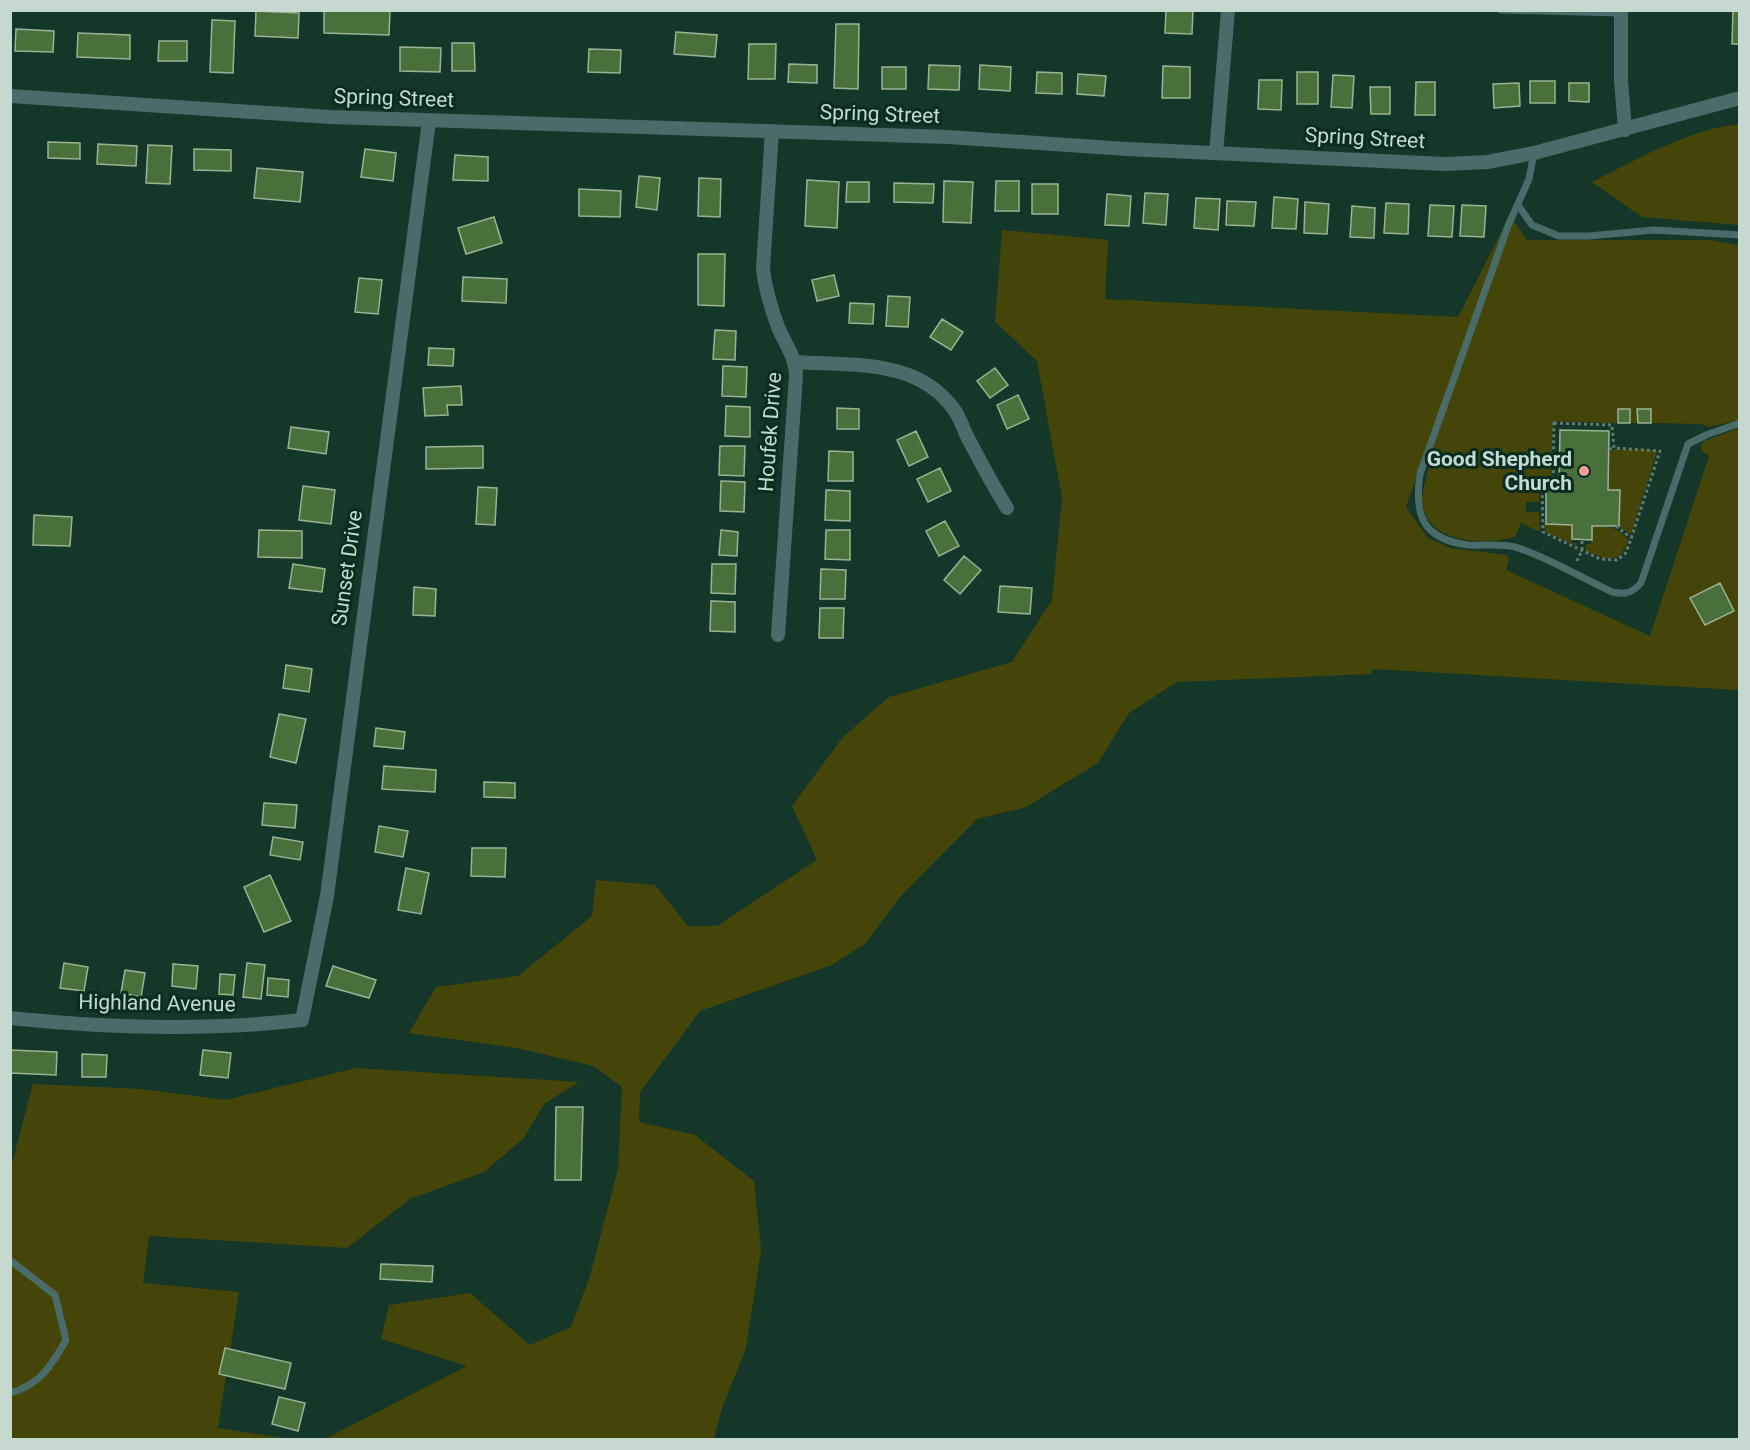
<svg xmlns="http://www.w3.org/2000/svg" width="1750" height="1450" font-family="Roboto,sans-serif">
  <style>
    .green { fill: #454509 }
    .building { fill: #496f3b; stroke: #9db295; stroke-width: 1.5 }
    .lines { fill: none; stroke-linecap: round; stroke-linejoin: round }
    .path { stroke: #5f7b70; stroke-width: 3; stroke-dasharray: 3 3; stroke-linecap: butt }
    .service { stroke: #496c6b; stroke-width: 7 }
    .minor { stroke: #496c6b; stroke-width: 14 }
    .poi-dot { fill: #f59c95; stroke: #092d20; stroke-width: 2 }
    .labels { text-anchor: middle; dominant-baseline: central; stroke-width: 6; stroke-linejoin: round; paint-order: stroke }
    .street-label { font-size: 21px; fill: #c6d9d0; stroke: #092d20 }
    .poi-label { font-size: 21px; font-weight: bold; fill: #c6d9d0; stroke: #092d20; text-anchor: end }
  </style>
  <rect width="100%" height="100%" fill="#14372a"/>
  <path class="green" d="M1739,124V225L1642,217L1592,182C1638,159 1687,130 1739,124Z
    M1510,215L1527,240H1710L1739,245V420L1708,427L1701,424L1651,423V409L1637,410L1638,423H1630V409H1618L1616,425L1614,423L1553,421L1551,481L1540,482L1539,502H1526V512H1539L1540,532L1521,523L1515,537C1486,545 1431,544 1423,507C1420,494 1427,478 1429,465L1421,464L1406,507L1428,538L1450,548L1507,555L1509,558L1506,570L1650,636L1709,456L1702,451L1701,446L1704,441L1739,428V690L1373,669L1371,674L1177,682L1129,713L1098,763L1026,807L977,819L899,898L866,943L832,965L700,1011L640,1092L639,1122L695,1135L754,1181L761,1250L746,1348L722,1408L714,1439L323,1440L467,1366L381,1339L389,1305L470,1293L530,1345L571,1327L590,1276L618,1169L622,1087L593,1066L517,1048L409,1033L436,987L518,976L592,916L596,880L655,885L688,926H717L817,860L792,806L843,737L889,697L1012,662L1052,600L1062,498L1037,361L995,322L1002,230L1108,240L1105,299L1458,317Z
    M1616,449L1655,450L1657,452L1631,534L1618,526L1620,491L1608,490L1609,452Z
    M1544,522L1572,525V543H1577V546L1545,532Z
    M1592,526C1609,526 1618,527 1629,541L1619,557L1606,559L1586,551V544H1591Z
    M356,1068L579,1082L544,1104L524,1138L484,1172L410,1199L347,1248L149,1236L143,1283L239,1292L218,1428L290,1439L11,1440V1167L33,1084L141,1089L226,1100Z"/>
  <path class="building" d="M324,10H390L389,35L324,33Z
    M1166,10H1193L1192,34L1165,33Z
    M1733,10H1740V44H1732Z
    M256,11L299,13L298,38L255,36Z
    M212,20L235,21L233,73L210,72Z
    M836,24H859L858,89L834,88Z
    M16,29L54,31L53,52L15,51Z
    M676,32L717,35L715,57L674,54Z
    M78,33L130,35V59L77,57Z
    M159,41H187V61H158Z
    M452,43H474L475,71H452Z
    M749,44H776L775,79H748Z
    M400,47L441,48L440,72L400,71Z
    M589,49L621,50L620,73L588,72Z
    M789,64L817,65V83L788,82Z
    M929,65L960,66L959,90L928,89Z
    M980,65L1011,67L1010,91L979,89Z
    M1163,66L1190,67V98H1162Z
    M882,67H906V89H882Z
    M1037,72L1062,73V94L1036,93Z
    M1297,72H1318V104H1297Z
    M1078,74L1106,76L1104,96L1077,94Z
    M1333,75L1354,76L1352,108L1331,107Z
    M1259,80H1282L1281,110L1258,109Z
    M1530,81H1555V103H1530Z
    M1416,82H1435V115H1415Z
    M1519,83L1520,106L1494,108L1493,84Z
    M1569,83H1589V102L1569,101Z
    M1370,87H1390V114H1371Z
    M48,142L80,143V159L48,158Z
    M98,144L137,146L136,166L97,164Z
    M148,145L172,146L170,184L146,183Z
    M194,149L231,150V171L194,170Z
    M365,149L396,153L393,181L361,177Z
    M455,155L488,157V181L453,180Z
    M257,168L303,172L300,202L254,198Z
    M639,176L660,178L657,210L636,207Z
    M699,178L721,179L720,217L698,216Z
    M807,180L839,182L837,228L805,226Z
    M944,181L973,182L971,223L943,222Z
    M996,181H1019V211H995Z
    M847,182H869V202H846Z
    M894,183L934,184L933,203L894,202Z
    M1032,184H1058V214H1032Z
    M579,189L621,191L620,217L579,216Z
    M1145,193L1168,194L1166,225L1143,223Z
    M1107,194L1131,196L1129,226L1105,225Z
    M1274,197L1298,199L1296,229L1272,228Z
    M1196,198L1220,199L1218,230L1194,228Z
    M1227,201L1256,202L1254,226L1226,225Z
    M1305,202L1329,204L1327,234L1304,233Z
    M1386,203L1409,204L1408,234L1384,233Z
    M1430,205L1454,206L1452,237L1428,236Z
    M1462,205L1486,206L1484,237L1460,236Z
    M1352,206L1375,208L1374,238L1350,237Z
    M494,217L502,243L466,254L458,228Z
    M698,254H725L724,306L698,305Z
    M834,275L839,296L817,301L812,280Z
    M463,277L507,279L506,303L462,301Z
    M359,278L382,280L378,314L355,312Z
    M888,296L910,297L908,327L886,326Z
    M850,303L874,304L873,324L849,323Z
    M942,319L963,332L951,350L930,337Z
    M715,330L736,331L735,360L713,359Z
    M429,348L454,349L453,366L428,365Z
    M723,366L747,367L746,397L722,396Z
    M995,368L1008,385L990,398L977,381Z
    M461,386L462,405H447L448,415L425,416L423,388Z
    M1018,395L1029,419L1007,429L997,405Z
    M726,406L750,407V437L725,436Z
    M837,408L859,409V429H837Z
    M1618,409H1630V423H1618Z
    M1637,409H1651V423H1638Z
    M291,427L329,432L326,454L288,448Z
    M1560,430L1609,431L1608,490H1620L1619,526H1592V540L1572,539V525L1546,524V489H1559Z
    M916,431L928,457L909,466L897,440Z
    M483,446V468L426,469V447Z
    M720,446H745L744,476L719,475Z
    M829,451L853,452V481H828Z
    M940,468L951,491L928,502L917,479Z
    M721,481L745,482L744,512L720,511Z
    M303,486L335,490L331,524L299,520Z
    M478,487L497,488L495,525L476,524Z
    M826,490L850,491V521L825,520Z
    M34,515L72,517L70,546L33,545Z
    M945,521L959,546L939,556L926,531Z
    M259,530L302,531V558L258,557Z
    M721,530L738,532L737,556L719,555Z
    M826,530H850V560L825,559Z
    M964,556L981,570L960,594L944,580Z
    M293,564L325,569L322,592L289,588Z
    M712,564H736L735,594L711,593Z
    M821,569L846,570L845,599H820Z
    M1720,583L1734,611L1705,625L1690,598Z
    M1000,586L1032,588L1030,614L998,612Z
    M414,587L436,589L435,616L413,615Z
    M711,601L735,602V632L710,631Z
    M820,608H844L843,638H819Z
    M286,665L312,669L309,692L283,688Z
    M279,714L306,719L296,763L270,757Z
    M376,728L405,732L403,749L374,746Z
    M384,766L436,770L435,792L382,789Z
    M484,782L515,783V798L484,797Z
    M264,803L297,805L295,828L262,825Z
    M379,826L408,831L403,857L375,852Z
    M273,837L303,842L300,860L270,855Z
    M472,848H506L505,877L471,876Z
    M406,868L429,873L421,914L398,910Z
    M270,875L291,921L264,932L244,887Z
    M64,963L88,967L84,991L60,988Z
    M247,963L265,965L261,999L243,997Z
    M173,964L198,966L196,989L172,986Z
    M333,966L376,980L369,998L326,986Z
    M125,970L145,973L141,997L121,993Z
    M220,974L235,975L233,995L219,994Z
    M268,978L289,980L288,997L267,995Z
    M10,1050L57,1052L56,1075L10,1073Z
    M203,1050L231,1053L228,1078L200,1075Z
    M82,1054L107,1055L106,1077H82Z
    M556,1107H583L581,1180H555Z
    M381,1264L433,1266L432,1282L380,1279Z
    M225,1348L291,1363L285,1389L219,1374Z
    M279,1397L305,1403L298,1431L272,1424Z"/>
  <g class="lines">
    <path class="path" d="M1554,423L1612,425L1614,448L1660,451L1629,545L1625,554L1617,560L1600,559L1543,532L1542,484H1553Z
      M1609,449L1614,448
      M1616,526L1631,538
      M1577,561L1582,550V539"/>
    <path class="service" d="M1501,10L1621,13
      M1534,153L1529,179L1508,226L1420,474C1414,515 1422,539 1468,545C1483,546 1500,543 1515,547C1543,555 1584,579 1612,592C1625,595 1632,593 1641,583L1688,444L1706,435L1740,423
      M1518,205L1532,225L1559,236H1589L1654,230L1740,235
      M10,1260L55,1295L66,1340C52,1365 40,1385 10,1393"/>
    <path class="minor" d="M1621,10V80L1625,130
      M10,96L330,117L948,137L1127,149L1445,164L1487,162L1534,153L1740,98
      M772,131L763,268C765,289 771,308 778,327C785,344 796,357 796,376L778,635
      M1216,153L1228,10
      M796,362C852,366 919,358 955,411C961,420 964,431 969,440C981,463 993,486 1007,508
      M10,1018C106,1028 207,1031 302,1020L327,896L429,121"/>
  </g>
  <circle class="poi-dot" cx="1584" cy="471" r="6"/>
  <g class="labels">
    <g class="street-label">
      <text transform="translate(394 98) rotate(2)">Spring Street</text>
      <text transform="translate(880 114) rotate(2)">Spring Street</text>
      <text transform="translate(1365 138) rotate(3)">Spring Street</text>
      <text transform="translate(770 432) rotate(-86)">Houfek Drive</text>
      <text transform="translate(347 568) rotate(-82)">Sunset Drive</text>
      <text transform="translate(157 1003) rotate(1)">Highland Avenue</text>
    </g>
    <g class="poi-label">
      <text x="1572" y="459">Good Shepherd<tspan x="1572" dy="24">Church</tspan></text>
    </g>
  </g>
  <rect width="1750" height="1450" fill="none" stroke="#c6d9d0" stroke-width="24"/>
</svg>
